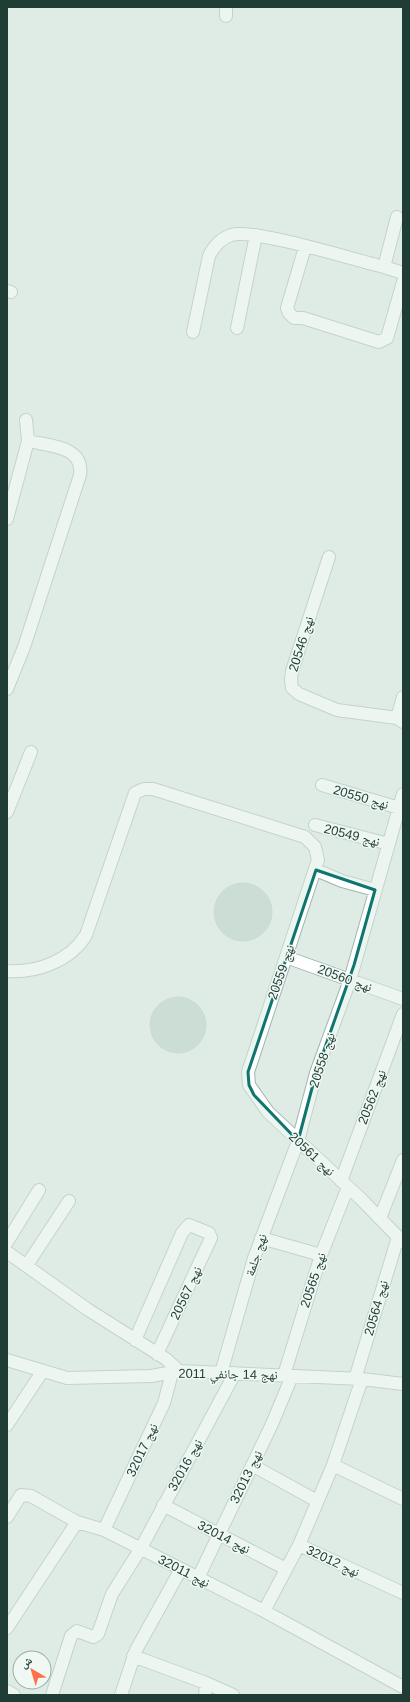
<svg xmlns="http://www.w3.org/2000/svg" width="410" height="1702" font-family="Helvetica,'Noto Naskh Arabic',sans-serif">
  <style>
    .building { fill: #b7cac1; stroke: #b1c6bc }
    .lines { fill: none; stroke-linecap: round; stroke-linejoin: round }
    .minor-casing { stroke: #a2b4ad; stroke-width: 14 }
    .minor { stroke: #fff; stroke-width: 12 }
    .marked { fill: none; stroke: #0f766e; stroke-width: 3; stroke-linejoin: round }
    .labels { text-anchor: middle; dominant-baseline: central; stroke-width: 3; stroke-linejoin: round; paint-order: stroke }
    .street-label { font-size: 13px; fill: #1f3d34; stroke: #f0f8f4 }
  </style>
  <rect width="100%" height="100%" fill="#dfece6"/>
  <path class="building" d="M214 912a29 29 0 1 1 58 0a29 29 0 1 1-58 0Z
    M150 1025a28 28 0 1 1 56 0a28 28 0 1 1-56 0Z"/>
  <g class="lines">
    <g class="minor-casing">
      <path id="minor" d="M226,16V7
        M305,247L287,308L289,313L294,318H303L379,342L387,338L403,282
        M384,267L403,273
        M7,291L11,292
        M237,328L256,235
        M193,332L209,256C214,246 220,239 231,235C254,228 354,260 384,267L397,217
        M7,519L28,441L26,420
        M329,557L292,671L291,680L292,688L299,694L337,710L397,718L403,722
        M7,689L24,647L80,475C84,446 50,446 28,441
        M397,718L403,697
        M322,785L399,808
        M7,812L31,752
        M315,825L389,844
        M316,870L342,881L375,890
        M286,957L403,999
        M7,971C37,973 70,961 86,935L135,793L144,789H153L305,837L315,847L318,860L248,1072L249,1085L268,1112L361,1199L403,1242
        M341,1181L403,1014
        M380,1218L403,1160
        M261,1238L321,1255
        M7,1242L39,1190
        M7,1252L87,1309L166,1359L179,1371
        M27,1265L69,1201
        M135,1340L182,1233L189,1225L209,1233L211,1238L157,1354
        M7,1360L67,1378L151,1376L179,1371L362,1379L403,1384
        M221,1373L254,1258L298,1141L316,1073L350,980L403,794
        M284,1375L321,1255L348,1187
        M355,1379L398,1237
        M362,1379L333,1465L403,1499
        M7,1425L42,1372
        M252,1465L317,1501
        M333,1465L299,1545L403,1593
        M163,1505L286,1569
        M7,1517L21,1495L31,1496L77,1522L104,1530L164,1403L172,1373
        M104,1530L264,1611L403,1687
        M198,1578L272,1424L292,1376
        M264,1611L299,1545
        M7,1628L77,1522
        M133,1656L206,1683L233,1695
        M7,1691L14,1695
        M52,1695L71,1636L77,1631L93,1637L98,1634L112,1594L141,1548L235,1373
        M121,1695L136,1650L181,1569
        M205,1695L206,1683"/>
    </g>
    <use href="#minor" class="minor"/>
  </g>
  <path d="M0 0H410V1702H0ZM316,870L375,890L354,965L316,1073L298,1141L254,1095L249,1085L248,1072Z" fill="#dfece6" fill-opacity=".55" fill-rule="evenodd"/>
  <path class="marked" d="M316,870L375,890L354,965L316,1073L298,1141L254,1095L249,1085L248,1072Z"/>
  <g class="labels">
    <g class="street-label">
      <text transform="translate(301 644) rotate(-73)">نهج 20546</text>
      <text transform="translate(361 797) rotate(16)">نهج 20550</text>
      <text transform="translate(352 835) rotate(14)">نهج 20549</text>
      <text transform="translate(281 972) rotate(-71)">نهج 20559</text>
      <text transform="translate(345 978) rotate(20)">نهج 20560</text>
      <text transform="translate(322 1060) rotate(-72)">نهج 20558</text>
      <text transform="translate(372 1097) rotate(-69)">نهج 20562</text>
      <text transform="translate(312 1154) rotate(43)">نهج 20561</text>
      <text transform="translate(256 1255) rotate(-72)">نهج جلمة</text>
      <text transform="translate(313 1280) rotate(-72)">نهج 20565</text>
      <text transform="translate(186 1293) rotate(-65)">نهج 20567</text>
      <text transform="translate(376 1308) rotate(-74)">نهج 20564</text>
      <text transform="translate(228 1374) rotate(1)">نهج 14 جانفي 2011</text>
      <text transform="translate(142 1450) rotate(-65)">نهج 32017</text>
      <text transform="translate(185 1465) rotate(-61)">نهج 32016</text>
      <text transform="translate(246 1477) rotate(-64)">نهج 32013</text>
      <text transform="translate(224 1537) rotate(27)">نهج 32014</text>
      <text transform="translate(333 1561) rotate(25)">نهج 32012</text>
      <text transform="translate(184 1571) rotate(27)">نهج 32011</text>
    </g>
  </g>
  <rect width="410" height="1702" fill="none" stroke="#1f3d34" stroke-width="16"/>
  <g transform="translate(32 1670) rotate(322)"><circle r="19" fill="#f0f8f4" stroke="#9cada7"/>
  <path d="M0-3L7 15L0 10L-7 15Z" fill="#fe714b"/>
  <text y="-6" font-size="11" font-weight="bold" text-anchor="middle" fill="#1f3d34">ش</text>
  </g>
</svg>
